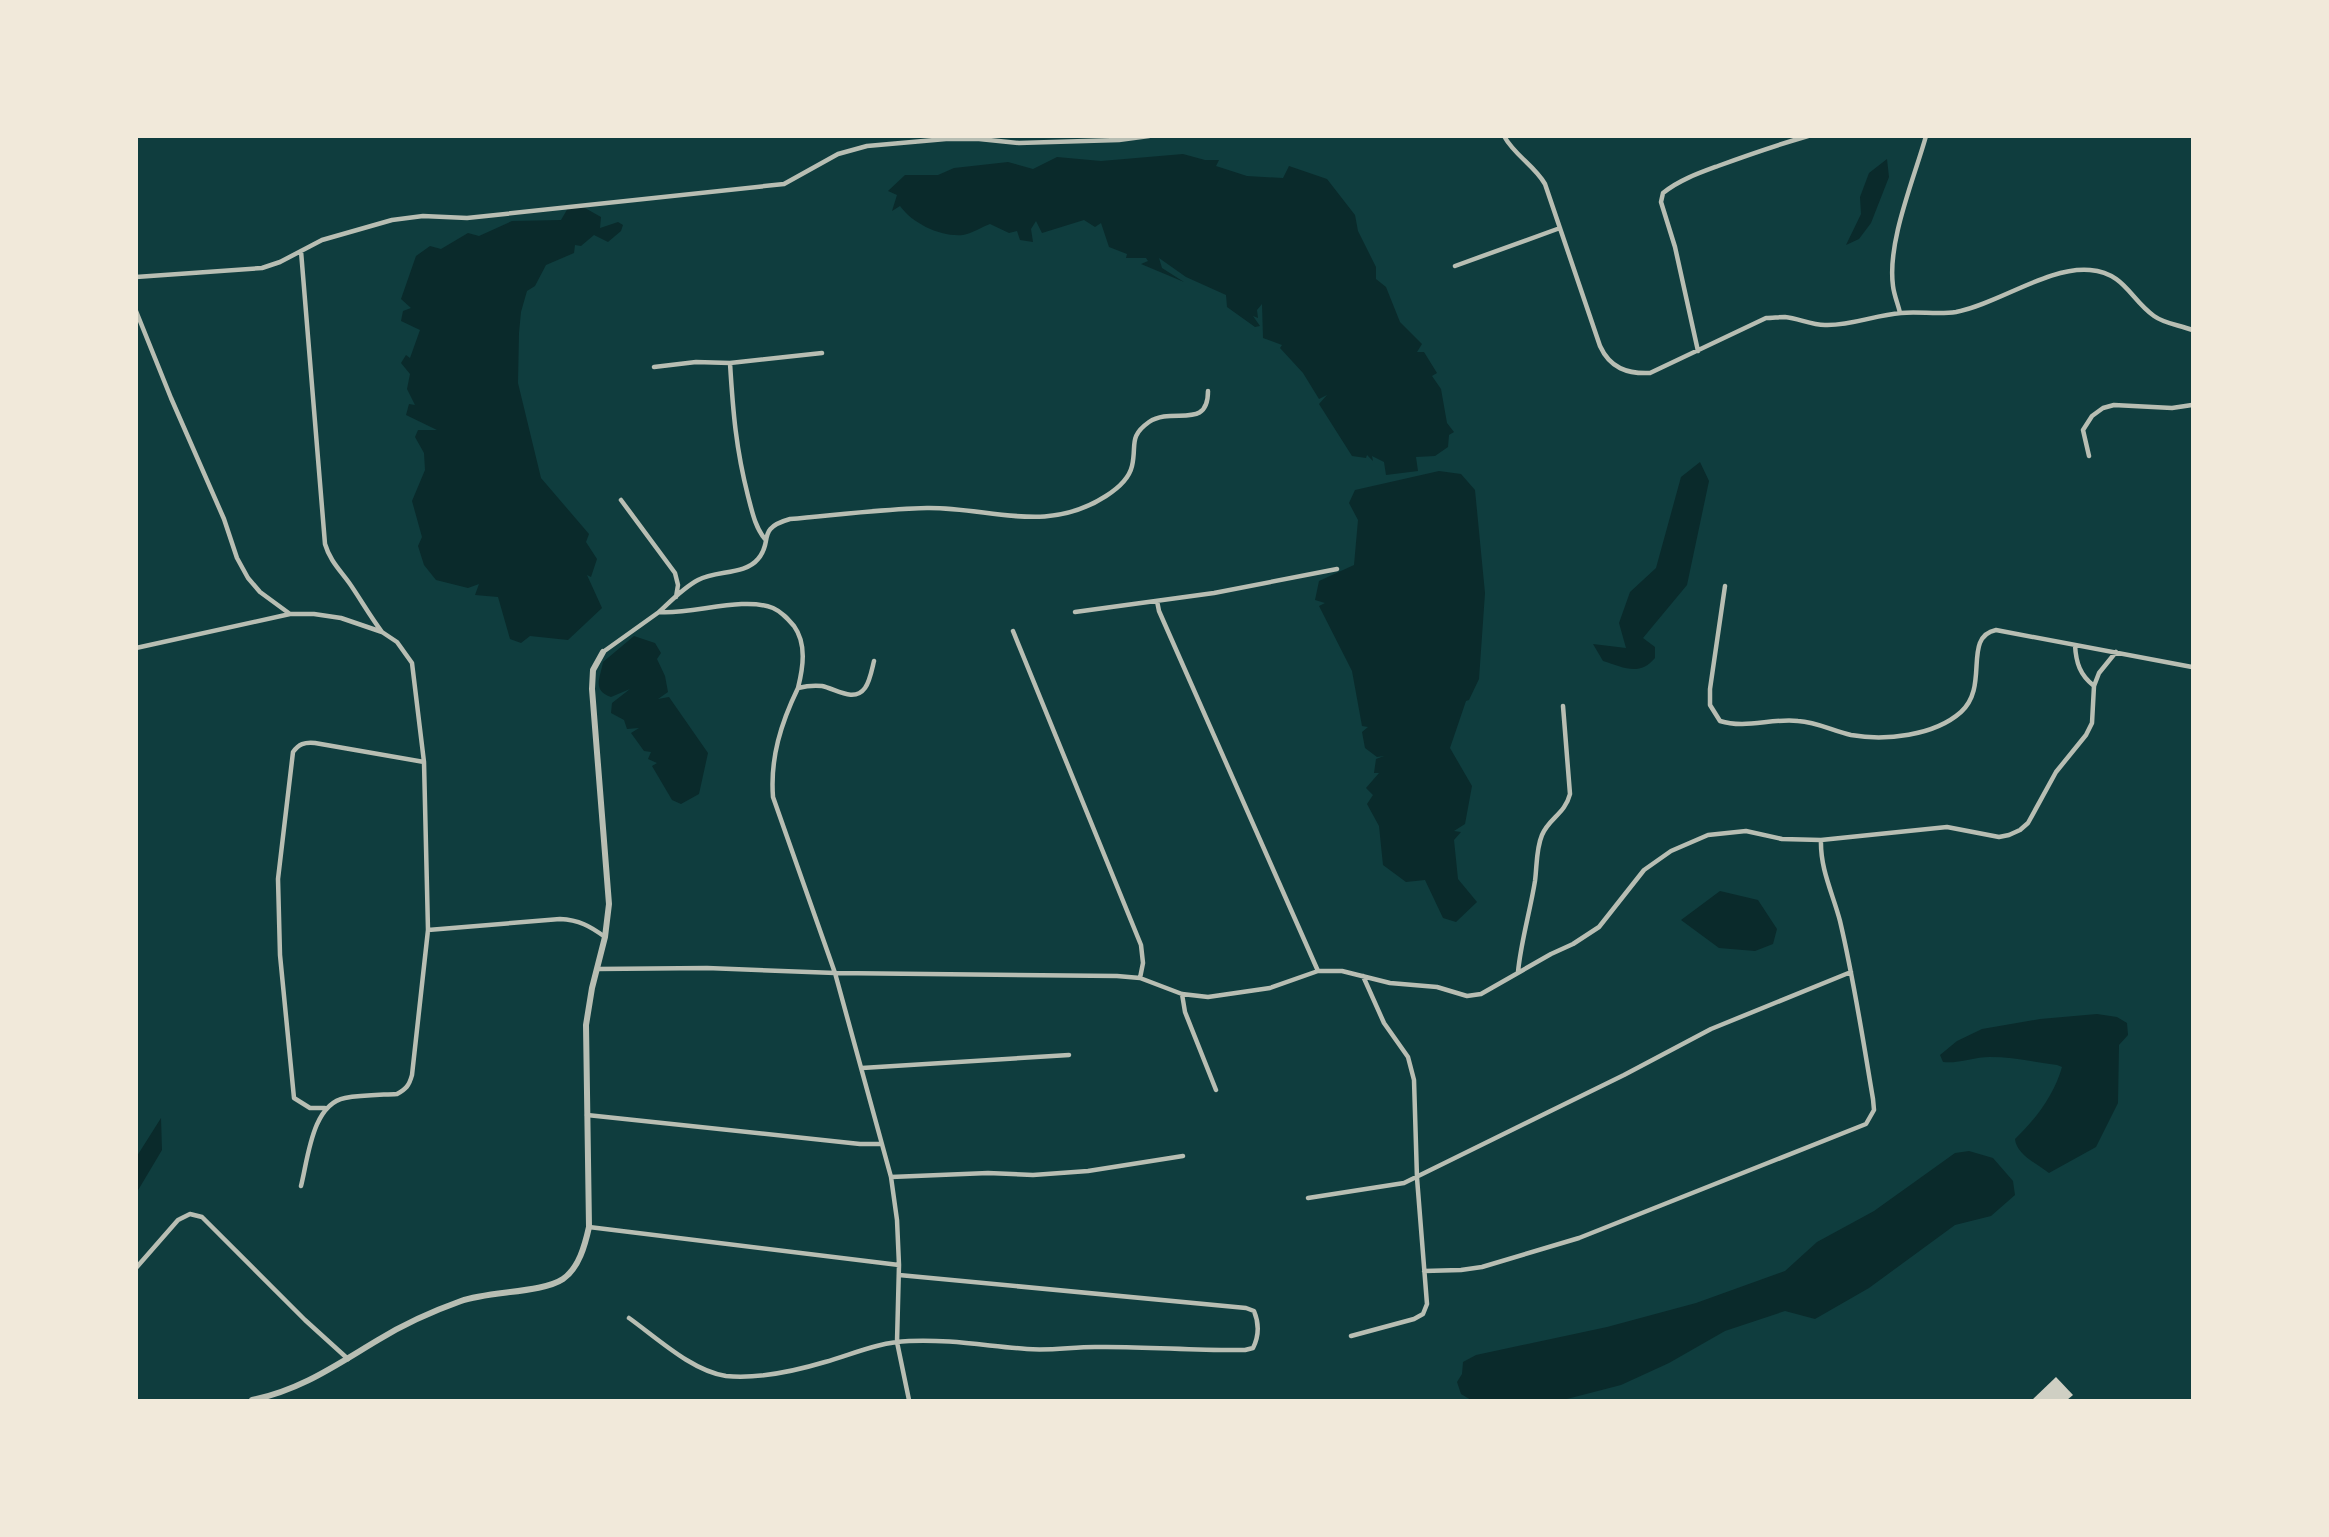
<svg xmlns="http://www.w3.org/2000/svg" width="2329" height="1537" font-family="Manrope,sans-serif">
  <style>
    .water { fill: #0a2a2b }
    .building { fill: #cfcfc3 }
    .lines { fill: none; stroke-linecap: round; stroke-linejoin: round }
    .minor { stroke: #b8beb3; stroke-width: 4.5 }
    .tertiary { stroke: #b8beb3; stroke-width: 6 }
  </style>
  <rect width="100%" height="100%" fill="#0f3d3e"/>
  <path class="water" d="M1183,154L1205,160H1219L1216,166L1247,176L1283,178L1289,166L1327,179L1355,215L1358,231L1376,267V279L1386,287L1400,322L1422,344L1417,352H1424L1437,373L1432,376L1441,389L1447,423L1454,432L1449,435L1448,447L1435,456L1416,457L1418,471L1386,475L1384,462L1372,456L1373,461L1367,455L1366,458L1352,456L1319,404L1327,395L1319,399L1303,373L1280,348L1282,345L1263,338L1262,304L1257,310L1258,318L1253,316L1260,326L1255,327L1227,307L1226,295L1186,277L1159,258L1162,268L1184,282L1141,264L1148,261L1146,258H1126L1127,254L1109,247L1101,223L1095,227L1084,220L1042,233L1036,221L1031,229L1033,242L1020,240L1017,231L1009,233L990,224C982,227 971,234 963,235C941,237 913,224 900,206L892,211L897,195L888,191L905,175H938L954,168L1008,162L1033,169L1057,157L1101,161Z
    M1887,159L1889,177L1871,223L1859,239L1846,245L1861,214L1860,197L1869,173Z
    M568,208H585L601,217L600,228L618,222L623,225L621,231L608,242L594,235L581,246L575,245L574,253L546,265L535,286L527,291L521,312L519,333L518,383L541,478L589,534L586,542L597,559L591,577L587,575L602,608L568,640L530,636L521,643L510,639L498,597L475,595L479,584L468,588L436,580L424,565L418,546L422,537L412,501L425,470L424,453L415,437L418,430H437L406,415L409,404L415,405L407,389L410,374L401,363L406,355L410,358L420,330L401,321L403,311L411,308L401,299L416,256L430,246L441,249L468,233L479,236L512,221L561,220Z
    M1700,462L1709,481L1687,585L1643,638L1655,647V658C1639,677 1623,667 1603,661L1593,644L1626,648L1619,623L1630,592L1656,568L1681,477Z
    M1439,471L1461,474L1475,490L1485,593L1479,679L1469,700L1466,701L1450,748L1472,786L1465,824L1454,831L1461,832L1454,840L1458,879L1477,902L1456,922L1443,918L1425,880L1406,882L1383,865L1379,826L1367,804L1373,795L1366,788L1379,773H1374L1376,759L1384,756L1377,757L1365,748L1362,732L1368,727L1362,726L1352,671L1319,606L1325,603L1315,600L1319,581L1354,565L1358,520L1349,503L1355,490Z
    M634,636L655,643L661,653L657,659L665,676L668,692L658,699L669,697L708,753L699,794L681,804L672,800L652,766L657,763L648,759L651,752L644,751L631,733L639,728L627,729L624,720L611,713L612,703L630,689L611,697C592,690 600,679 603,662Z
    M1720,891L1758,900L1777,929L1773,944L1755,951L1719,948L1681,920Z
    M2097,1014L2117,1017L2127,1023L2128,1035L2119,1045L2118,1103L2096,1147L2049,1173C2037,1164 2016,1154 2015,1139C2036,1119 2054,1095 2062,1067L2057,1065C2035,1062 2012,1057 1990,1057C1974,1057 1957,1064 1943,1062L1940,1055L1957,1041L1982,1029L2040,1019Z
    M161,1118L162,1150L137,1192V1156Z
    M1969,1151L1993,1158L2013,1181L2015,1195L1991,1216L1955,1225L1869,1288L1815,1319L1785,1311L1725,1331L1669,1363L1621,1385L1563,1400H1471L1461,1394L1457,1382L1462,1374L1463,1362L1476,1355L1607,1327L1696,1303L1785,1271L1817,1242L1874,1211L1955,1153Z"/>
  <path class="building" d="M2056,1377L2073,1395L2067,1400H2032Z"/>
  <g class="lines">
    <path class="minor" d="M1504,136C1515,156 1534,165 1545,184L1600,346C1610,368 1627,374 1650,373L1766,318C1772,318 1779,317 1785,317C1798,318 1811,325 1825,325C1851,326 1875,315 1901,313C1919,311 1938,315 1956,312C1998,304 2049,266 2090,270C2125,273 2130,299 2154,316C2165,324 2180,325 2192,330
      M301,251L325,544C330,561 340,570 350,584C361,600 370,616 382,632
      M1455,266L1560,228
      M136,277L262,268L280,262L322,240L392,220L423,216L467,218L784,184L838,154L867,146L946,139H979L1019,143L1119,140L1149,136
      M136,311L171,398L224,519L237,558L248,578L260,592L290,614H314L341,618L382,632L397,642L412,663L424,762L428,930L412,1075C409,1086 406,1089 397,1094C379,1095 361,1095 345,1098C312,1104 308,1159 301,1186
      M1900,313C1898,304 1894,295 1893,286C1887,242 1914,179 1926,136
      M1698,351L1675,247L1661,202L1663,193C1679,180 1699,173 1718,166C1748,155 1777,145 1808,136
      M730,363L822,353
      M654,367L696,362L730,363C733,412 736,449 748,496C752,511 755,527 765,539
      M2089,456L2083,430L2092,416L2103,408L2114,405L2172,408L2192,405
      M621,500L675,573L678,585L676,597
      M1725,586L1710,689V705L1720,721C1746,729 1771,718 1798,721C1817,722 1833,731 1851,735C1885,741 1934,736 1961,712C1990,686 1962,637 1996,630L2192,667
      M1157,601L1159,611L1318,971
      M659,612C671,601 683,588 698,580C716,570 745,575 758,559C774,541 755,529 790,519C836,515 882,509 927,508C990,507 1046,535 1106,496C1117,489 1129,479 1132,466C1137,445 1128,437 1149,422C1173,406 1208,431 1208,391
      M1075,612L1214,593L1337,569
      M1013,631L1141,945L1143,963L1140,978
      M2075,645C2076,663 2080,675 2094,686
      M136,648L290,614
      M603,652L659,612C691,615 743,596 773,608C782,612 788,619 794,626C807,644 803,668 798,688
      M874,661C872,669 870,681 865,688C854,703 836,689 822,686C813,685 806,686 798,688C781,723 770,758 773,797L835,973L891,1177L897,1220L899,1265L897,1342L909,1400
      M428,930L560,919C579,920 590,926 605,937
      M597,969L707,968L835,973L1117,976L1140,978L1182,994L1208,997L1270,988L1318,971H1342L1390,983L1437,987L1467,996L1481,994L1551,954L1573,944L1599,927L1644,870L1671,851L1708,835L1746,831L1782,839L1821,840L1947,827L1999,837L2009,835L2020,830L2028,823L2056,772L2086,735L2092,723L2094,686L2099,673L2116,652
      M1518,972C1521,941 1530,912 1535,881C1537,866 1536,849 1542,835C1549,818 1565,814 1570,794L1563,706
      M1182,994L1185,1012L1216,1090
      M862,1068L1069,1055
      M325,1108H310L294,1098L280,955L278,879L293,752C299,744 304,742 315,743L424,762
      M587,1115L860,1144H881
      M891,1177L988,1173L1033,1175L1088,1171L1183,1156
      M1308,1198L1404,1183L1624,1075L1711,1029L1851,972
      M589,1227L899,1265
      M136,1268L178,1220L190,1214L202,1217L305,1320L348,1359
      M1424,1271L1461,1270L1482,1267L1579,1238L1866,1124L1874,1110L1873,1099C1863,1040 1854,980 1840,921C1833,894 1820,869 1821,840
      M629,1318C657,1338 692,1371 726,1376C758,1379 795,1371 825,1362C853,1354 879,1342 909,1341C948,1339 987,1346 1027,1349C1050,1351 1072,1347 1095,1347C1145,1346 1195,1351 1245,1350L1253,1348C1259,1336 1259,1323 1254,1311L1246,1308L899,1275
      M1351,1336L1414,1319L1423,1314L1427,1304L1417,1178L1414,1080L1408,1057L1384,1023L1363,976"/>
    <path class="tertiary" d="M252,1400C301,1390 336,1365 378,1340C404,1324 433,1311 461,1301C489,1291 542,1293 563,1279C579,1268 585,1245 589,1227L586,1025L592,988L605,937L609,904L592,689L593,670L603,652"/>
  </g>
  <rect width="2329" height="1537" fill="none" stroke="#f1e9da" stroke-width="276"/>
</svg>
